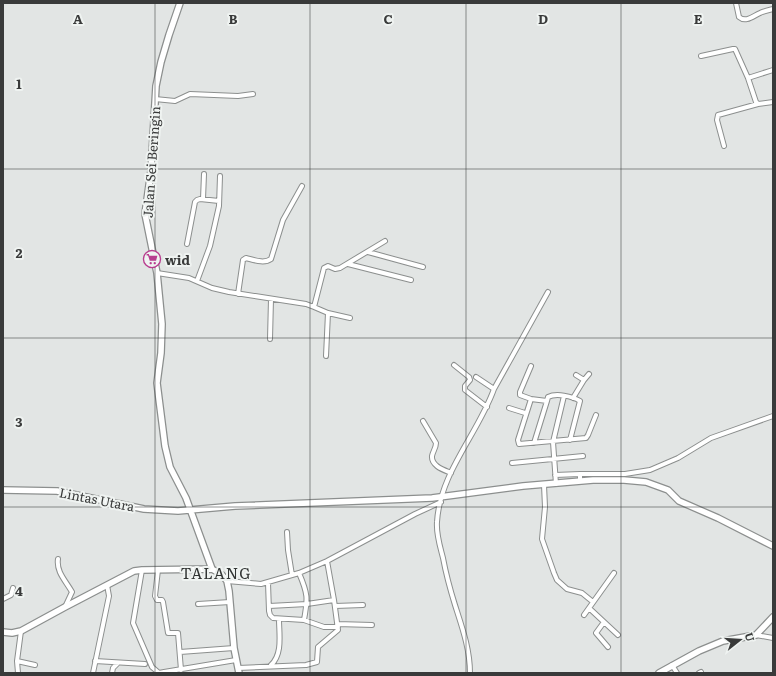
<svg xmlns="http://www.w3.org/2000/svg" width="776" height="676" font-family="Literata,serif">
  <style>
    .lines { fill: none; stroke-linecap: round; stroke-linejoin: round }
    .minor-casing { stroke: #8c8f8e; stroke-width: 6 }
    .tertiary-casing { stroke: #8c8f8e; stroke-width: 8 }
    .minor { stroke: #fff; stroke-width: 4 }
    .tertiary { stroke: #fff; stroke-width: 5.5 }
    .grid { fill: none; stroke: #393a3a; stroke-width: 1; stroke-opacity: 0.55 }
    .labels { text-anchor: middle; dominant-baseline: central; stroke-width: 4; stroke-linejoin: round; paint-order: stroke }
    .street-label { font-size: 13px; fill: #393a3a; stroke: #eff3f1 }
    .poi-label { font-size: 13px; font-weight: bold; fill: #393a3a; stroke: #eff3f1; text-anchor: start }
    .quarter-label { font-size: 15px; letter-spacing: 1px; fill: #313433; stroke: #eff3f1 }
    .grid-label { font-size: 13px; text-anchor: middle; font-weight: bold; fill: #393a3a; stroke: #eff3f1; stroke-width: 4; stroke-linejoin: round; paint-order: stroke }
  </style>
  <rect width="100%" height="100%" fill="#e2e5e4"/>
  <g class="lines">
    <g class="minor-casing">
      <path id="minor" d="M736,3L739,17C746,23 753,16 760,13C764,11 769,10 773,9
        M701,56L733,49H735L748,78L756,102L758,104L773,102
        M748,78L773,70
        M155,99L175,101L190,94L238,96L253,94
        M724,146L717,120L718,115L758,104
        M203,199L204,174
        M187,244L195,202L197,200L200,199L219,201
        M368,252L423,267
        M348,264L411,280
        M157,273L189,278L212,288L229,292L306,304L314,307L324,268L328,266L335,269L340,268L385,241
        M197,281L210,246L219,206L220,176
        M238,294L243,260L246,258C254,260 264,264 271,259L283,220L302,186
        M314,307L328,313L350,318
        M270,339L271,299
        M326,356L328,313
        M454,365L469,377L470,380L465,386V390L487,407
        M531,366L520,392V395L531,399L547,401
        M584,380L589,374
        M494,389L548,292
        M573,398L584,380L576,375
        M531,399L518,440L519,444L586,438L588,435L596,415
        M509,408L525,413
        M423,421L436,443C436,448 433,451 432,456C431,466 444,470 451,473
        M534,443L547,401L548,397C556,393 572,396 580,401L570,440
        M512,463L583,456
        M580,474H625L650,470L678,458L711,438L773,416
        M555,475L580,474V481
        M556,484L553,442L564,396
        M544,485L545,507L542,539L554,573L557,580L567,589L582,593L593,602
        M287,532L288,550L292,575
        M58,559C56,572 66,581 72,592L65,607
        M142,570L133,623L152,667L159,673L164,672L236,660
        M158,570L155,596L157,600H162L163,602L168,633H178L181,670
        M299,573C308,594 308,598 304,620
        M227,581L261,584L299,573L327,561L415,514L441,502
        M268,583L269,611L270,615L273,618L304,620L324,627H338
        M3,599L11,595L13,588
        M198,604L230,602
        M269,606L307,604L334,600
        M335,606L363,605
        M589,608L618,635
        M584,615L614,573
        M604,622L596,633L608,647
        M337,624L372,625
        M756,635L773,638
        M180,652L234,648
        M17,661L35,665
        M95,661L145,664
        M271,665C283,654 279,634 279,619
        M672,665L677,673
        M238,668L306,665L317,662L318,647L338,630L334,600L327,561
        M18,673L17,661L21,631
        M93,673L109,596L107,585
        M112,673L113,668L118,663
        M470,673C470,649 462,627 455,605C450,589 446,574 443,558C440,546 436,534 437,522C440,472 478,434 494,389L476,377
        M699,673L701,672"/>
    </g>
    <g class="tertiary-casing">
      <path id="tertiary" d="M180,3L169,35L161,62L156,86L151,171L145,214L157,273L162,324L161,353L157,383L165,446L170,467L186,498L212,569
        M3,490L57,491L144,509L178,511L235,506L432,498L523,486L593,480H624L646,482L668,490L679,501L718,518L773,546
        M3,632L12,633L21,631L65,607L134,571L142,570L212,569L222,575L227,581L229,591L234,648L239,673
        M659,673L699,651L723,641L756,635L773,617"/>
    </g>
    <use href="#minor" class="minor"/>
    <use href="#tertiary" class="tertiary"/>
  </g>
  <path class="grid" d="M155,3V673M310,3V673M466,3V673M621,3V673M3,169H773M3,338H773M3,507H773"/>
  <defs>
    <g id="supermarket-ring" transform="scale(0.9)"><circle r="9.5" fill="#eff3f1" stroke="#b83d8f" stroke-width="1.5"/><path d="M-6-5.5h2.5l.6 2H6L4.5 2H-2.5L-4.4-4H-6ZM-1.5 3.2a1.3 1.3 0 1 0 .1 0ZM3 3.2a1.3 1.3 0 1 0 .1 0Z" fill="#b83d8f"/></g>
  </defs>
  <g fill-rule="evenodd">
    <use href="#supermarket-ring" x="152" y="259"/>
  </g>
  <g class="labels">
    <g class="street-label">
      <text transform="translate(151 162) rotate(-86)">Jalan Sei Beringin</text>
      <text transform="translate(97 499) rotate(11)">Lintas Utara</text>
    </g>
    <g class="poi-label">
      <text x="165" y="259">wid</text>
    </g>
    <g class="quarter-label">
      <text x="216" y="572">TALANG</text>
    </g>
  </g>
  <g class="grid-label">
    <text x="78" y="24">A</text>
    <text x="233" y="24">B</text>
    <text x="388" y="24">C</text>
    <text x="543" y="24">D</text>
    <text x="698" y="24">E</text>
    <text x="19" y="89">1</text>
    <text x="19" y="258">2</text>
    <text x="19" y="427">3</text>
    <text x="19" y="596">4</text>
  </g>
  <rect width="776" height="676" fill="none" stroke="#393a3a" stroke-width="8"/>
  <g transform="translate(740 640) rotate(73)" stroke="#eff3f1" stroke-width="3" paint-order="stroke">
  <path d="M0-3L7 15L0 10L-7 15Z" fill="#393a3a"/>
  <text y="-6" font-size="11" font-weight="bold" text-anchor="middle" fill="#393a3a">U</text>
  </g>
</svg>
